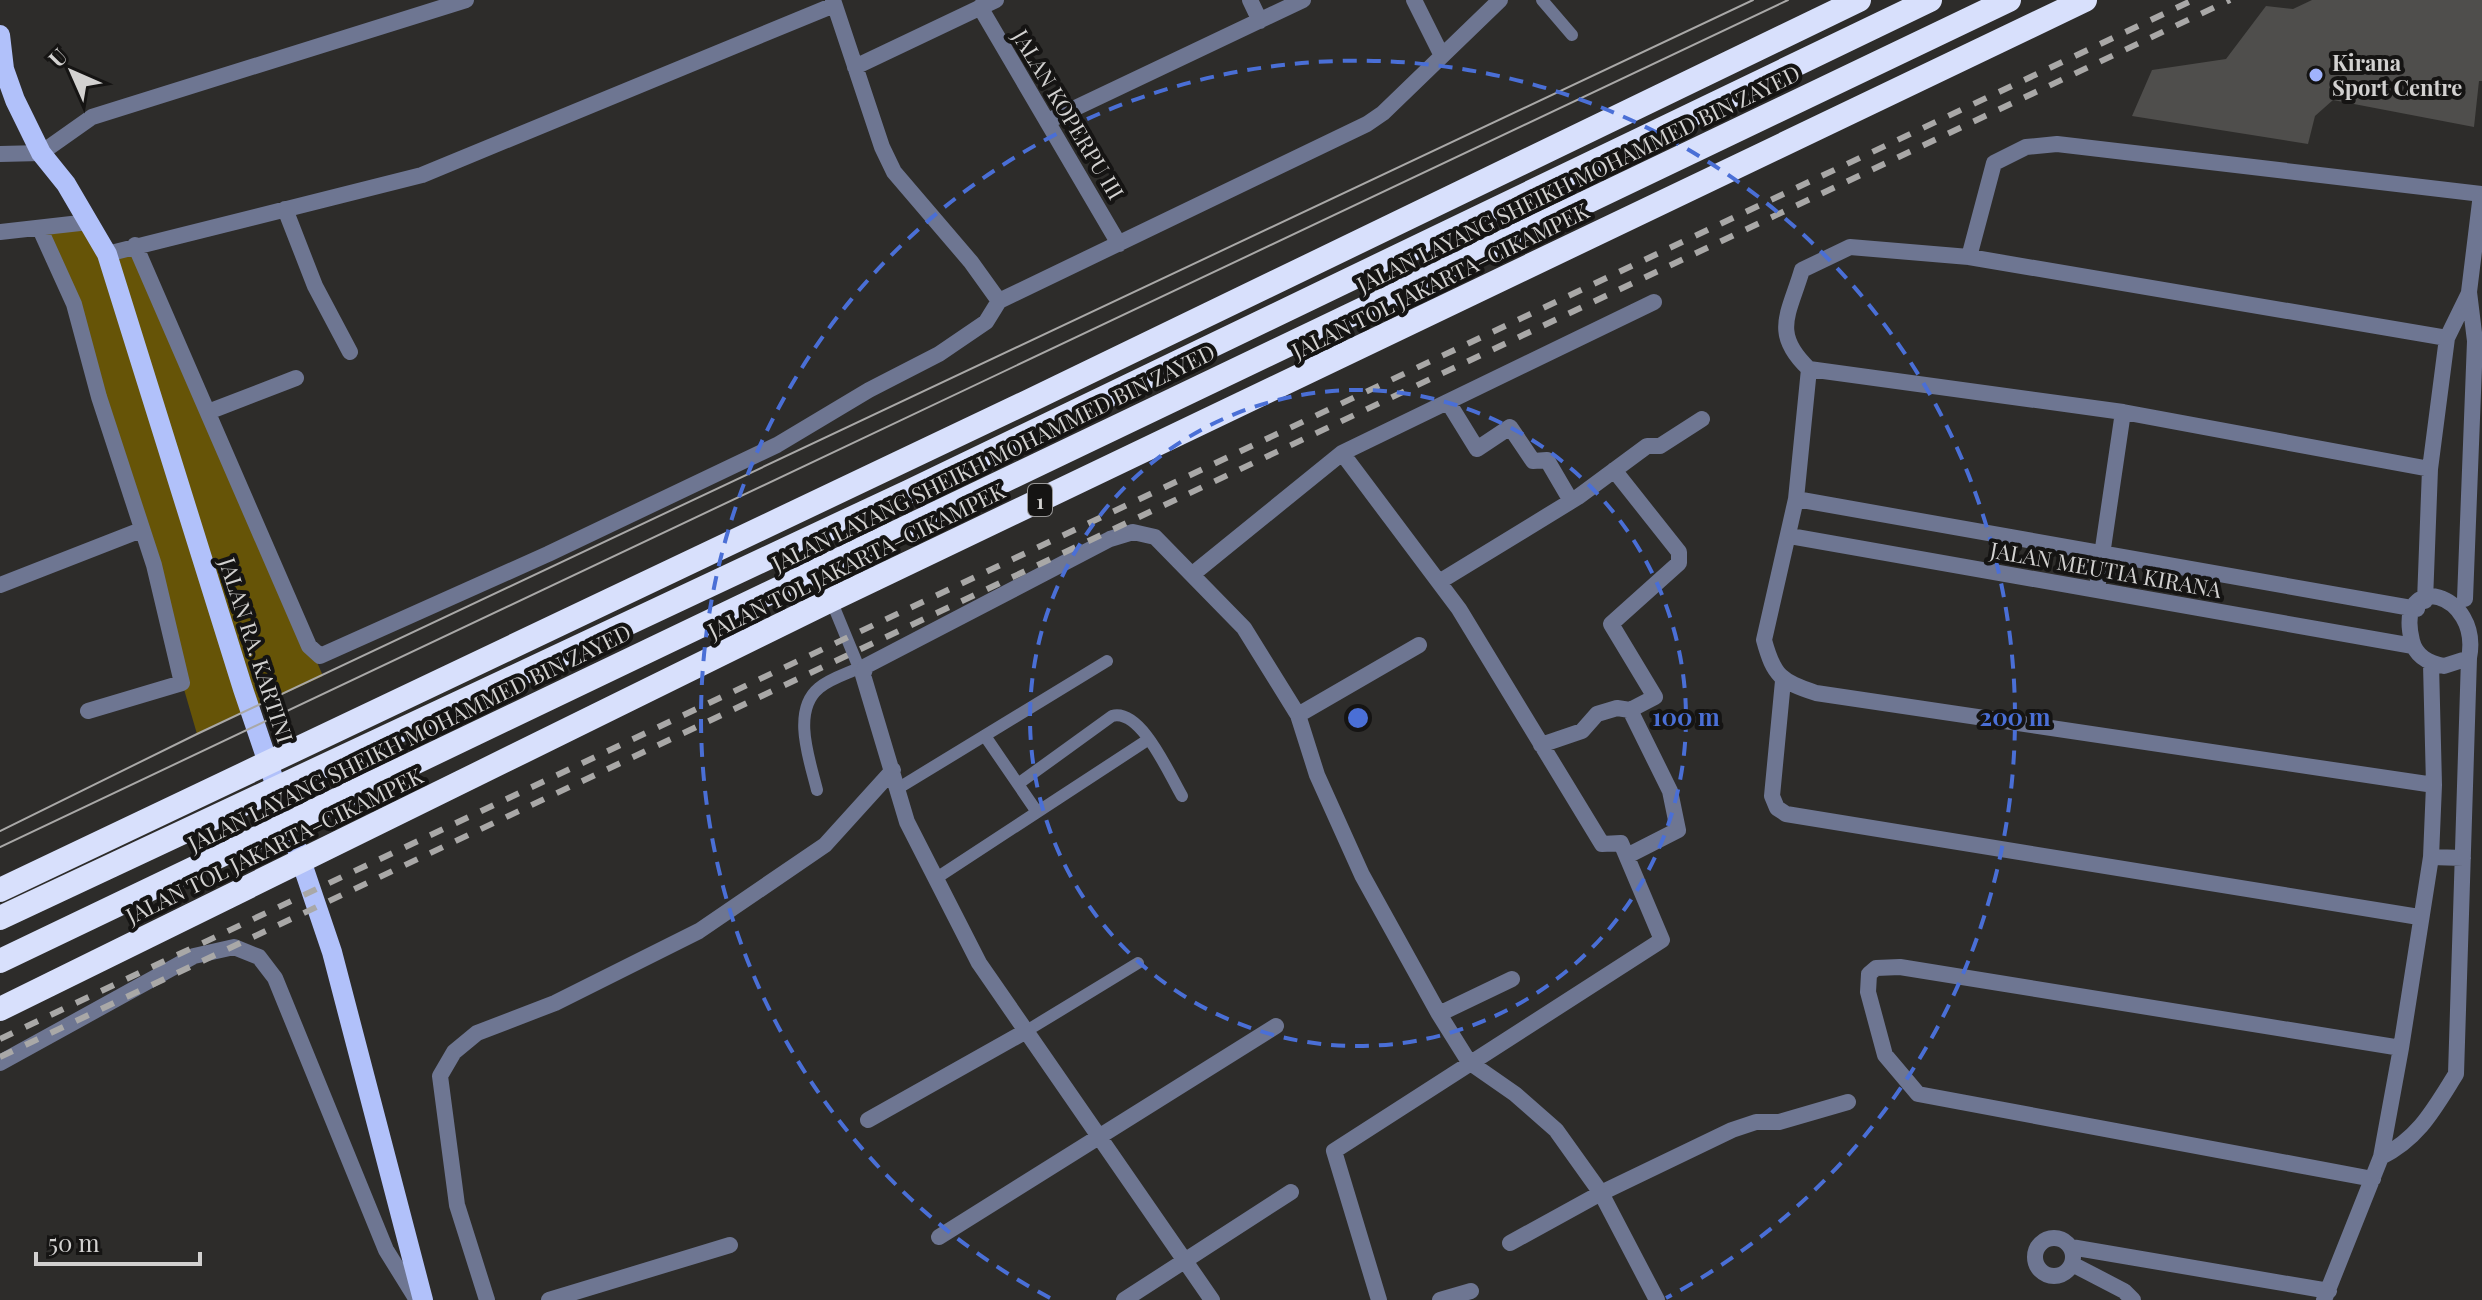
<svg xmlns="http://www.w3.org/2000/svg" width="2482" height="1300" font-family="'Playfair Display',serif">
  <style>
    .green { fill: #665407 }
    .building { fill: #4f4e4c }
    .lines { fill: none; stroke-linecap: round; stroke-linejoin: round }
    .service { stroke: #6e7692; stroke-width: 12 }
    .minor { stroke: #6e7692; stroke-width: 16 }
    .primary { stroke: #b1c1fa; stroke-width: 20 }
    .motorway { stroke: #d8e0fc; stroke-width: 24 }
    .tram { stroke: #a9a8a7; stroke-width: 2 }
    .rail { stroke: #a9a8a7; stroke-width: 6; stroke-dasharray: 14 14; stroke-linecap: butt }
    .ring { fill: none; stroke: #4a6fd6; stroke-width: 4; stroke-dasharray: 14 10 }
    .poi-dot { fill: #a0b3fd; stroke: #151413; stroke-width: 3 }
    .labels { text-anchor: middle; dominant-baseline: central; stroke-width: 8; stroke-linejoin: round; paint-order: stroke }
    .shield { fill: #151413; stroke: #999897; stroke-width: 2 }
    .shield-label { font-size: 20px; font-weight: bold; fill: #d2d1d0 }
    .poi-label { font-size: 22px; font-weight: bold; fill: #d2d1d0; stroke: #151413; text-anchor: start }
    .street-label { font-size: 22px; fill: #d2d1d0; stroke: #151413 }
    .centre { fill: #4a6fd6; stroke: #151413; stroke-width: 4 }
    .ring-label { font-size: 24px; text-anchor: middle; font-weight: bold; fill: #4a6fd6; stroke: #151413; stroke-width: 8; stroke-linejoin: round; paint-order: stroke }
  </style>
  <rect width="100%" height="100%" fill="#2d2c2a"/>
  <path class="green" d="M89,222L107,254L135,245L323,676L197,734L97,390L40,229Z"/>
  <path class="building" d="M2312,0H2482V81H2479L2474,127L2333,100L2315,116L2308,144L2132,116L2152,70L2226,59L2266,6L2293,9Z"/>
  <g class="lines">
    <path class="service" d="M1542,0L1572,35
      M831,600L859,668
      M985,736L1037,812
      M1018,784L1112,716C1141,708 1169,774 1182,796
      M897,789L1107,661
      M817,790C810,761 791,711 819,688C829,679 846,674 859,668L863,670
      M935,879L1149,739
      M1028,1030L1138,963"/>
    <path class="minor" d="M833,0L882,147L894,172L971,262L999,301
      M1250,0L1260,21
      M1414,0L1442,56
      M980,7L1119,244
      M855,67L996,0
      M1048,121L1303,0
      M0,154L41,153L92,117L466,0
      M285,209L315,286L350,352
      M40,229L74,304L99,397L154,565L182,683L88,711
      M0,232L89,222
      M135,245L309,646L320,656L548,554L777,445L869,390L939,354L986,322L999,301L1367,124L1383,113L1500,0
      M107,254L422,175L834,5
      M1969,257L1994,163L2026,147L2057,144L2482,194
      M1809,369L2123,412L2430,469
      M1448,402L1477,449L1510,427L1533,461L1547,460L1571,501
      M208,412L296,378
      M1342,453L1459,609L1602,844L1621,843L1662,940L1334,1151L1379,1300
      M1796,499L2417,609
      M1790,536L2413,646
      M1194,573L1342,453L1654,302
      M1439,582L1578,497L1647,446H1660L1702,419
      M0,585L141,530
      M2097,589L2123,412
      M2465,599L2475,341L2469,292L2481,194
      M2425,601L2430,469L2447,338L2469,293
      M1783,681L1772,796L1777,808L1786,814L2419,917
      M1298,715L1419,645
      M1541,745L1582,731L1597,714L1617,708L1630,710L1655,697L1611,624L1679,563V552L1614,470
      M2434,785L1816,693C1781,681 1774,677 1764,640L1796,499L1809,369C1771,333 1789,314 1802,270L1850,247L1969,257L2447,338
      M1627,856L1678,830L1670,791L1630,710
      M2431,857L2463,858
      M1439,1014L1512,979
      M0,1063L194,956L234,947L259,957L275,978L386,1250L417,1300
      M868,1120L1028,1030
      M2381,1157C2419,1138 2434,1109 2456,1074L2469,658C2482,592 2394,568 2412,641C2416,657 2429,663 2444,666L2469,658
      M2373,1179L1918,1094L1885,1055L1868,992L1869,974L1876,968L1900,967L2401,1048
      M939,1237L1276,1026
      M2035 1257a19 19 0 1 1 38 0a19 19 0 1 1-38 0Z
      M1510,1243L1601,1193L1732,1130L1756,1122H1779L1848,1102
      M2071,1247L2329,1291
      M2072,1264L2124,1291L2133,1300
      M487,1300L457,1205L440,1076L454,1052L477,1033L555,1003L699,931L825,845L893,770
      M549,1300L730,1245
      M1124,1300L1291,1192
      M1212,1300L979,963L907,822L863,675L866,666L1110,539L1133,532L1155,537L1244,628L1298,715L1317,775L1362,875L1439,1014L1469,1062L1515,1094L1556,1130L1601,1193L1657,1300
      M1440,1300L1471,1291
      M2324,1300L2381,1157L2401,1048L2431,857L2434,785L2431,664"/>
    <path class="primary" d="M0,35L4,69L15,100L41,153L66,184L107,254L243,689L332,952L423,1300"/>
    <path class="motorway" d="M0,890L1025,403L1859,0
      M0,918L910,491L1930,0
      M0,961L2009,0
      M0,1009L831,600L2085,0"/>
    <path class="tram" d="M0,831L197,734L1753,0
      M0,847L1788,0"/>
    <path class="rail" d="M0,1039L2193,0
      M0,1057L2230,0"/>
  </g>
  <g class="ring">
    <circle cx="1358" cy="718" r="328"/>
    <path d="M1050 1298A657 657 0 1 1 1666 1298"/>
  </g>
  <circle class="poi-dot" cx="2316" cy="75" r="8"/>
  <g class="labels">
    <rect class="shield" x="1028" y="484" width="24" height="32" rx="6"/>
    <g class="shield-label">
      <text x="1040" y="500">1</text>
    </g>
    <g class="poi-label">
      <text x="2332" y="62">Kirana<tspan x="2332" dy="25">Sport Centre</tspan></text>
    </g>
    <g class="street-label">
      <text transform="translate(1069 114) rotate(59)">JALAN KOPERPU III</text>
      <text transform="translate(1578 178) rotate(-26)">JALAN LAYANG SHEIKH MOHAMMED BIN ZAYED</text>
      <text transform="translate(1440 280) rotate(-26)">JALAN TOL JAKARTA–CIKAMPEK</text>
      <text transform="translate(993 457) rotate(-26)">JALAN LAYANG SHEIKH MOHAMMED BIN ZAYED</text>
      <text transform="translate(856 560) rotate(-26)">JALAN TOL JAKARTA–CIKAMPEK</text>
      <text transform="translate(2106 569) rotate(10)">JALAN MEUTIA KIRANA</text>
      <text transform="translate(257 650) rotate(72)">JALAN RA. KARTINI</text>
      <text transform="translate(409 737) rotate(-26)">JALAN LAYANG SHEIKH MOHAMMED BIN ZAYED</text>
      <text transform="translate(274 845) rotate(-26)">JALAN TOL JAKARTA–CIKAMPEK</text>
    </g>
  </g>
  <circle cx="1358" cy="718" r="12" class="centre"/>
  <g class="ring-label">
    <text x="1686" y="726">100 m</text>
    <text x="2015" y="726">200 m</text>
  </g>
  <g transform="translate(72 72) rotate(315)" stroke="#151413" stroke-width="6" paint-order="stroke">
  <path d="M0-6L14 30L0 20L-14 30Z" fill="#d2d1d0"/>
  <text y="-12" font-size="22" font-weight="bold" text-anchor="middle" fill="#d2d1d0">U</text>
  </g>
  <path d="M36 1252v12h164v-12" fill="none" stroke="#d2d1d0" stroke-width="4"/>
  <text x="48" y="1252" font-size="24" fill="#d2d1d0" stroke="#151413" stroke-width="6" paint-order="stroke">50 m</text>
</svg>
